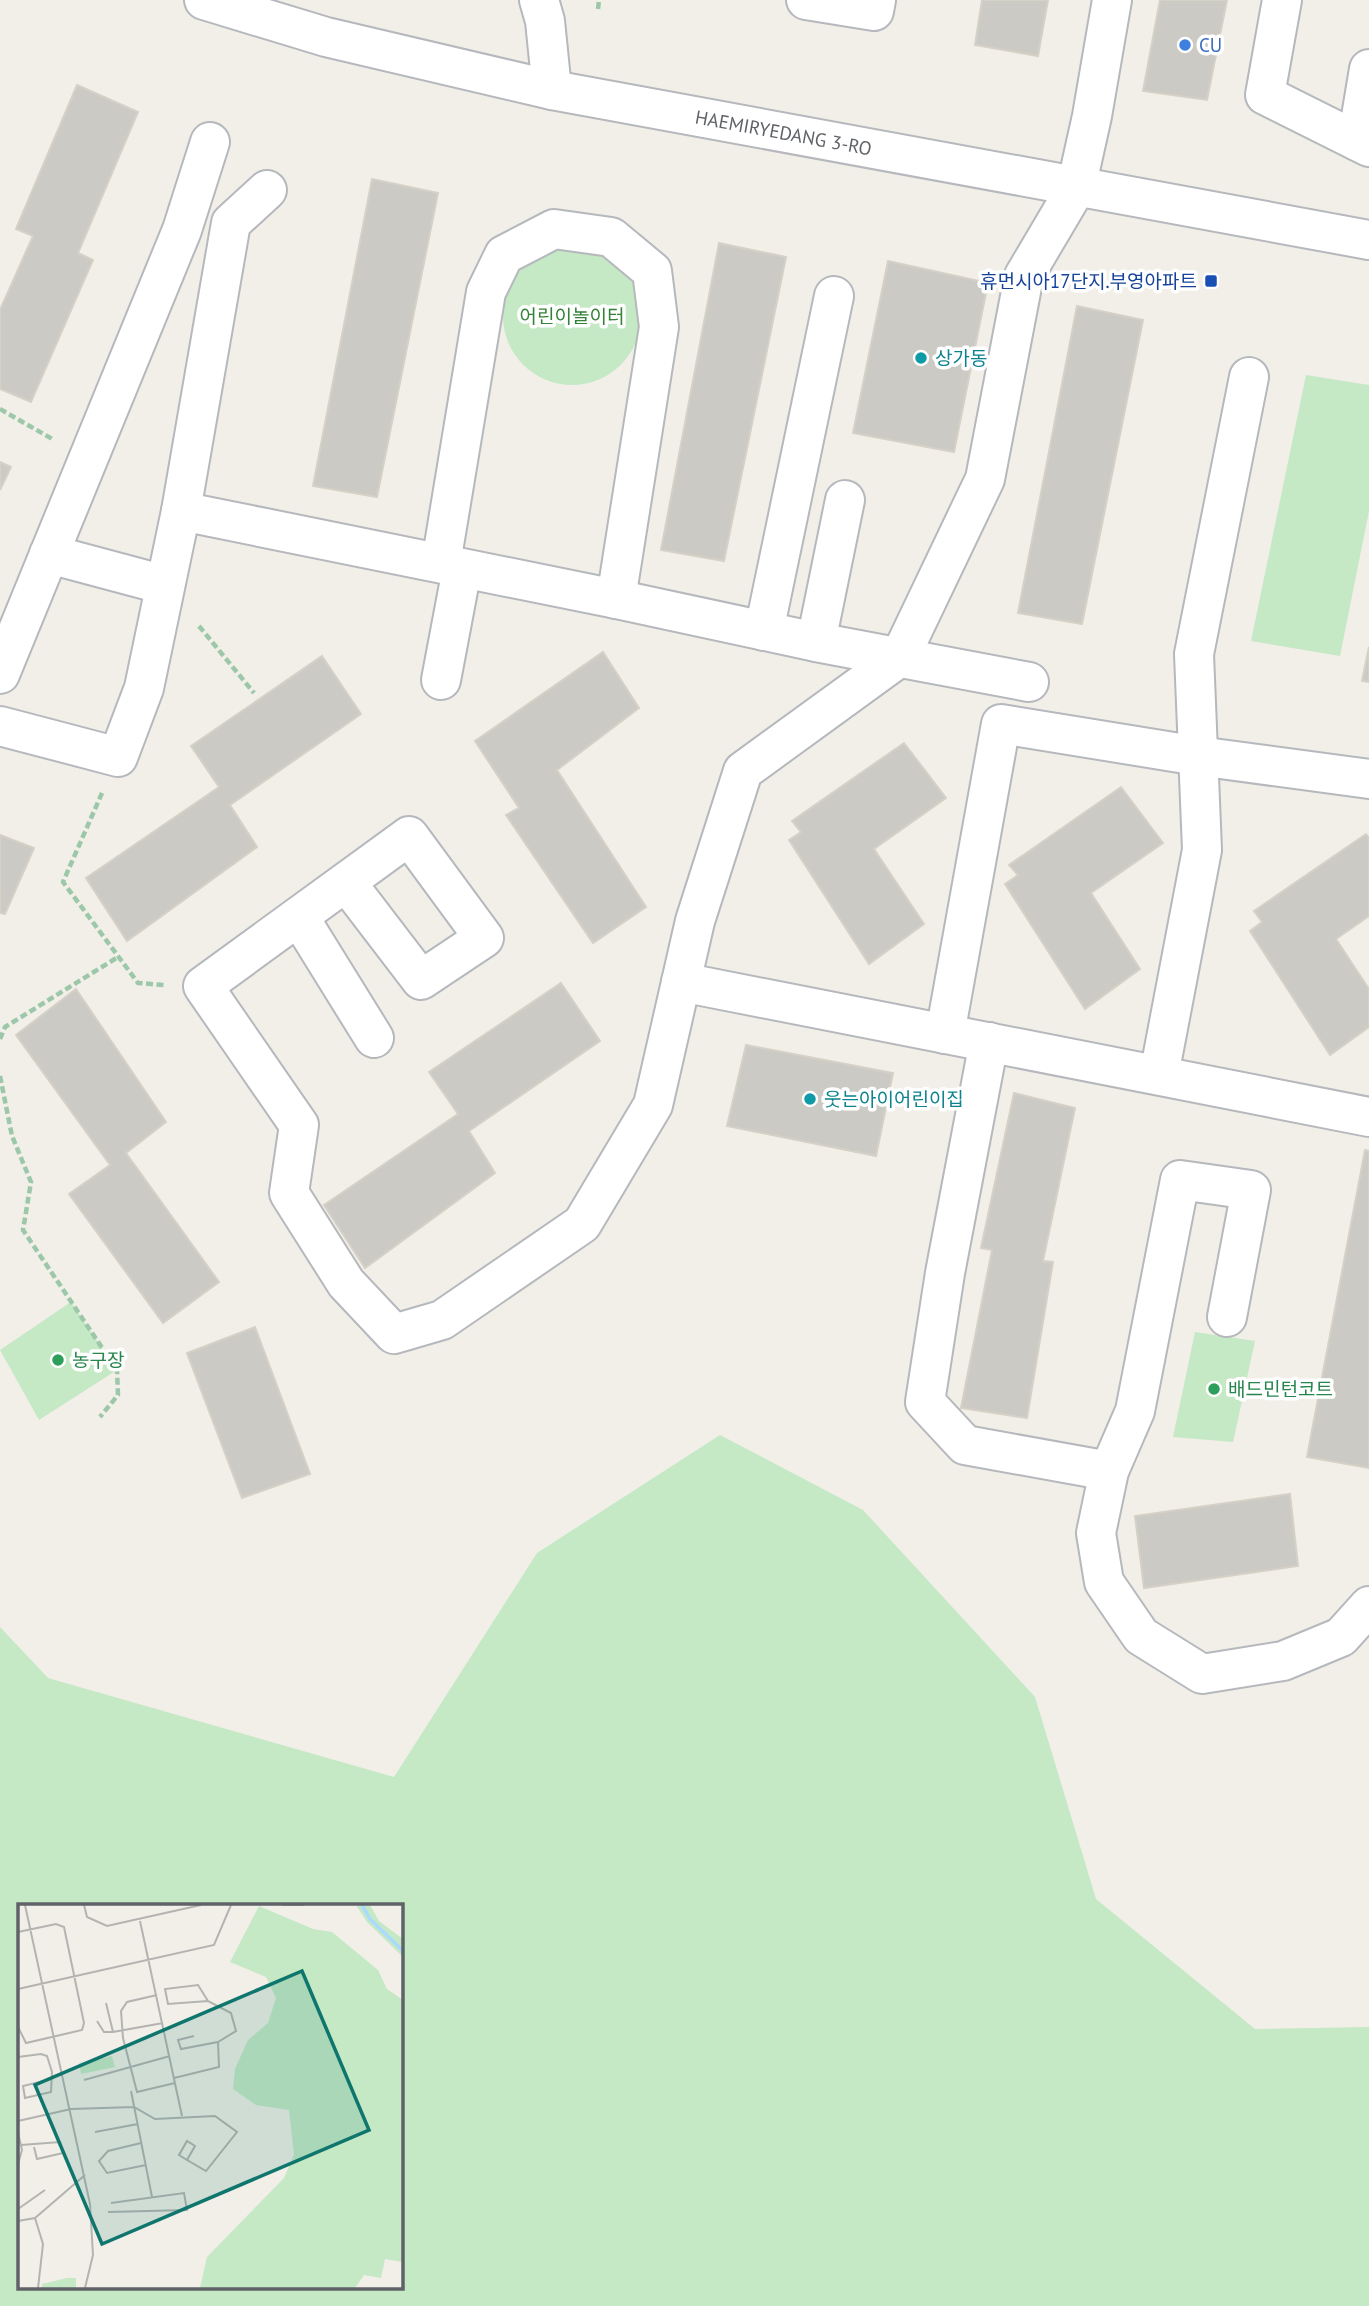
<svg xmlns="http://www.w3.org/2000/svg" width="1369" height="2306" font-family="'PT Sans','Noto Sans KR',sans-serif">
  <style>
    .green { fill: #c5e8c5; fill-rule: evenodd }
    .building { fill: #cccac5; stroke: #d6d1c6; stroke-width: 2 }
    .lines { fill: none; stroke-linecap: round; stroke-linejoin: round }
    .minor-casing { stroke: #b5b8bc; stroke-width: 42 }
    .path { stroke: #9cc7a9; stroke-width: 4.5; stroke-dasharray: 7 3.5; stroke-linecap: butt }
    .minor { stroke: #fff; stroke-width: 38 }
    .shop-dot { fill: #3f7fe0; stroke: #fff; stroke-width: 2.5 }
    .transit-dot { fill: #1a4fb4; stroke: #fff; stroke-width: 2.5 }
    .culture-dot { fill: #0f9aa8; stroke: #fff; stroke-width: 2.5 }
    .leisure-dot { fill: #2e9e5b; stroke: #fff; stroke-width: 2.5 }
    .labels { text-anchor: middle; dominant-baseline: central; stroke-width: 7; stroke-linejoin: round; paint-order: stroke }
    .shop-label { font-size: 19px; fill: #366cbe; stroke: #fff; text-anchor: start }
    .street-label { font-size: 19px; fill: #5f6368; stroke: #fff }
    .transit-label { font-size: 19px; fill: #164399; stroke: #fff; text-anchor: end }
    .park-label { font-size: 19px; fill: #348238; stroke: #fff }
    .culture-label { font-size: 19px; fill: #0d838f; stroke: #fff; text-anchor: start }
    .leisure-label { font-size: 19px; fill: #27864d; stroke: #fff; text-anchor: start }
    .inset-river { fill: none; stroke: #aadaff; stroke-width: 3.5 }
    .inset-road { fill: none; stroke: #b3b3b1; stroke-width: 2 }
    .view { fill: #0f766e; fill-opacity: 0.15; stroke: #0f766e; stroke-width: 3.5 }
    .inset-edge { fill: none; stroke: #5f6368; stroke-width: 3.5 }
  </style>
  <rect width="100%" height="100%" fill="#f1efe8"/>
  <path class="green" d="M503 316a69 69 0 1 1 138 0a69 69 0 1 1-138 0Z
    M1306,375L1369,385V511L1340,656L1251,641Z
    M71,1302L117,1370L39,1420L0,1350Z
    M1195,1332L1255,1341L1233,1442L1173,1437Z
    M720,1435L863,1510L1035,1697L1096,1899L1255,2029L1369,2027V2306H0V1627L48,1678L394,1777L537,1553ZM19,1905H401V2287H19Z"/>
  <path class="building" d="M982,0H1048L1038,56L975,45Z
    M1160,0H1227L1207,100L1143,91Z
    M77,85L138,112L78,253L93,260L31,402L0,389V310L33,236L16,229Z
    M372,179L438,193L377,497L313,486Z
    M719,243L786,257L724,561L661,550Z
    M888,261L988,283L954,452L853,433Z
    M1077,306L1143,320L1082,624L1018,613Z
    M0,462L11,467L0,490Z
    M1369,647V682L1362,681Z
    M603,652L639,708L557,770L646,907L593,943L506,815L519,808L475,741Z
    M322,656L361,714L230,805L257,847L127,941L86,878L219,787L191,746Z
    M904,743L946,798L874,849L924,924L869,964L789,840L801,832L792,821Z
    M1121,787L1163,843L1091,893L1140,969L1085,1009L1005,884L1018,875L1009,865Z
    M1366,834L1369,838V916L1336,939L1369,989V1027L1330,1055L1250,931L1262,922L1254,911Z
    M0,835L34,848L5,914L0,913Z
    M561,983L600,1041L469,1131L495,1173L365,1268L324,1205L458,1114L429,1072Z
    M76,989L166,1122L126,1153L219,1282L163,1323L69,1194L110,1165L16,1035Z
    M746,1045L893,1073L876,1156L727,1126Z
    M1014,1093L1075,1108L1043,1261L1053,1262L1027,1418L961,1408L992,1250L981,1248Z
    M1365,1150L1369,1151V1468L1307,1457Z
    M255,1327L310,1474L242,1498L187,1353Z
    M1290,1494L1298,1566L1144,1588L1135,1516Z"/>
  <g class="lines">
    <g class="minor-casing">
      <g id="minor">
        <path id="s1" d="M204,0L326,37L552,90L1369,240"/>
        <path d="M539,0L545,21L552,90"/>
        <path d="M806,0L874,11L876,0"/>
        <path d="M1282,0L1265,95L1369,147"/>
        <path d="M1357,141L1369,69"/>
        <path d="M181,511L616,599L816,642L1029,682"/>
        <path d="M49,554L165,585"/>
        <path d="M441,563L486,292L504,255L554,229L611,237L652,271L659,327L616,599"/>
        <path d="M764,631L834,296"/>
        <path d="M816,642L845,500"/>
        <path d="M0,674L182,230L210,142"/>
        <path d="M441,680L462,569"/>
        <path d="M0,726L118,757L144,688L181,511L231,223L267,190"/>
        <path d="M346,882L421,980L484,938L409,836L203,986L299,1125L289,1193L346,1283L394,1334L442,1320L582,1224L653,1105L695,921L743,771L900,657L985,479L1024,276L1076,188L1092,116L1112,0"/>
        <path d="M299,917L374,1038"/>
        <path d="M681,982L1369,1117"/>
        <path d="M945,1034L1001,724L1198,756L1369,779"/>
        <path d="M989,1042L945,1273L925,1402L965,1445L1109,1471L1135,1411L1180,1180L1251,1190L1227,1317"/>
        <path d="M1159,1075L1202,850L1194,654L1249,377"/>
        <path d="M1109,1471L1096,1533L1104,1582L1141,1636L1202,1674L1283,1661L1341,1637L1369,1606"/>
      </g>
    </g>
    <path class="path" d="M598,9L599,0
      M0,409L54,440
      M199,626L254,693
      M102,793L63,882L138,983L164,985
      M0,1039L5,1027L118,957
      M0,1076L12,1136L31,1182L23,1230L117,1370L118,1395L100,1417"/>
    <use href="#minor" class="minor"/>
  </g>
  <circle class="shop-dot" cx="1185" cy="45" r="7"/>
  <rect class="transit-dot" x="1204" y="274" width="14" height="14" rx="3.5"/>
  <g class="culture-dot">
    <circle cx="921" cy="358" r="7"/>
    <circle cx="810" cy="1099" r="7"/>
  </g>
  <g class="leisure-dot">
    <circle cx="58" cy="1360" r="7"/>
    <circle cx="1214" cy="1389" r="7"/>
  </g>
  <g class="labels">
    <g class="shop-label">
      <text x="1199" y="45">CU</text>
    </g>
    <g class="street-label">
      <text stroke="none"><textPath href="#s1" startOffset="595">HAEMIRYEDANG 3-RO</textPath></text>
    </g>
    <g class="transit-label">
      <text x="1197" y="281">휴먼시아17단지.부영아파트</text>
    </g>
    <g class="park-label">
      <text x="572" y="316">어린이놀이터</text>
    </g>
    <g class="culture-label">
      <text x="935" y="358">상가동</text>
      <text x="824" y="1099">웃는아이어린이집</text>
    </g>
    <g class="leisure-label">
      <text x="72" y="1360">농구장</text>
      <text x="1228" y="1389">배드민턴코트</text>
    </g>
  </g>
  <g transform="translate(18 1904)">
    <rect width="385" height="385" fill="#f1efe8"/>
    <path d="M338,1H352L361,17L385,35V53L349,18ZM241,2L295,25L314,28L360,66L369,85L385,96V358L367,355L363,374L346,371L337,384H182L189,353L266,274L276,251L271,206L238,201L215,185L217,165L230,136L250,119L258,94L248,73L212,58ZM94,152L97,163L63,170L61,159ZM49,374H58V384H24V380Z" fill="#c5e8c5"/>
    <path class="inset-river" d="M344,1L352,15L385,47"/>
    <path class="inset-road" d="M7,1L72,300L75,351L67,384M66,1L69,13L89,22L183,1M264,1H286M122,17L164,212M0,28L38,20L46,23L66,119L64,126L8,139L0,123M0,85L196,41L213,1M139,91L109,98L103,107L105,134L119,188L157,179M190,97L180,81L147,85L150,100L190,97L213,109L218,127L200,138M88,99L95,128M79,117L86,128H95L145,119M0,153L23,150L29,152L34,168L33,188L7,194L5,182L34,175M156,174L201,163L200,138L163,145L160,136L176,132M66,176L152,152M113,187L134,293M0,217L53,205L116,203L137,215L197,212L219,228L188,267L169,256L161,251L169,237L177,242L169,256M77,228L120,220M0,229L4,246L0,260M123,239L90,247L81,257L89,269L128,261M3,241L42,238L45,249L19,255L16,243M0,305L27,286M90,308L169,306L166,289L93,299M17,314L25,340L20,384M0,317L17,314L67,271"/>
    <path class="view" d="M284,67L351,226L84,340L17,181Z"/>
    <rect width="385" height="385" class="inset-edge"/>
  </g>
</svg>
